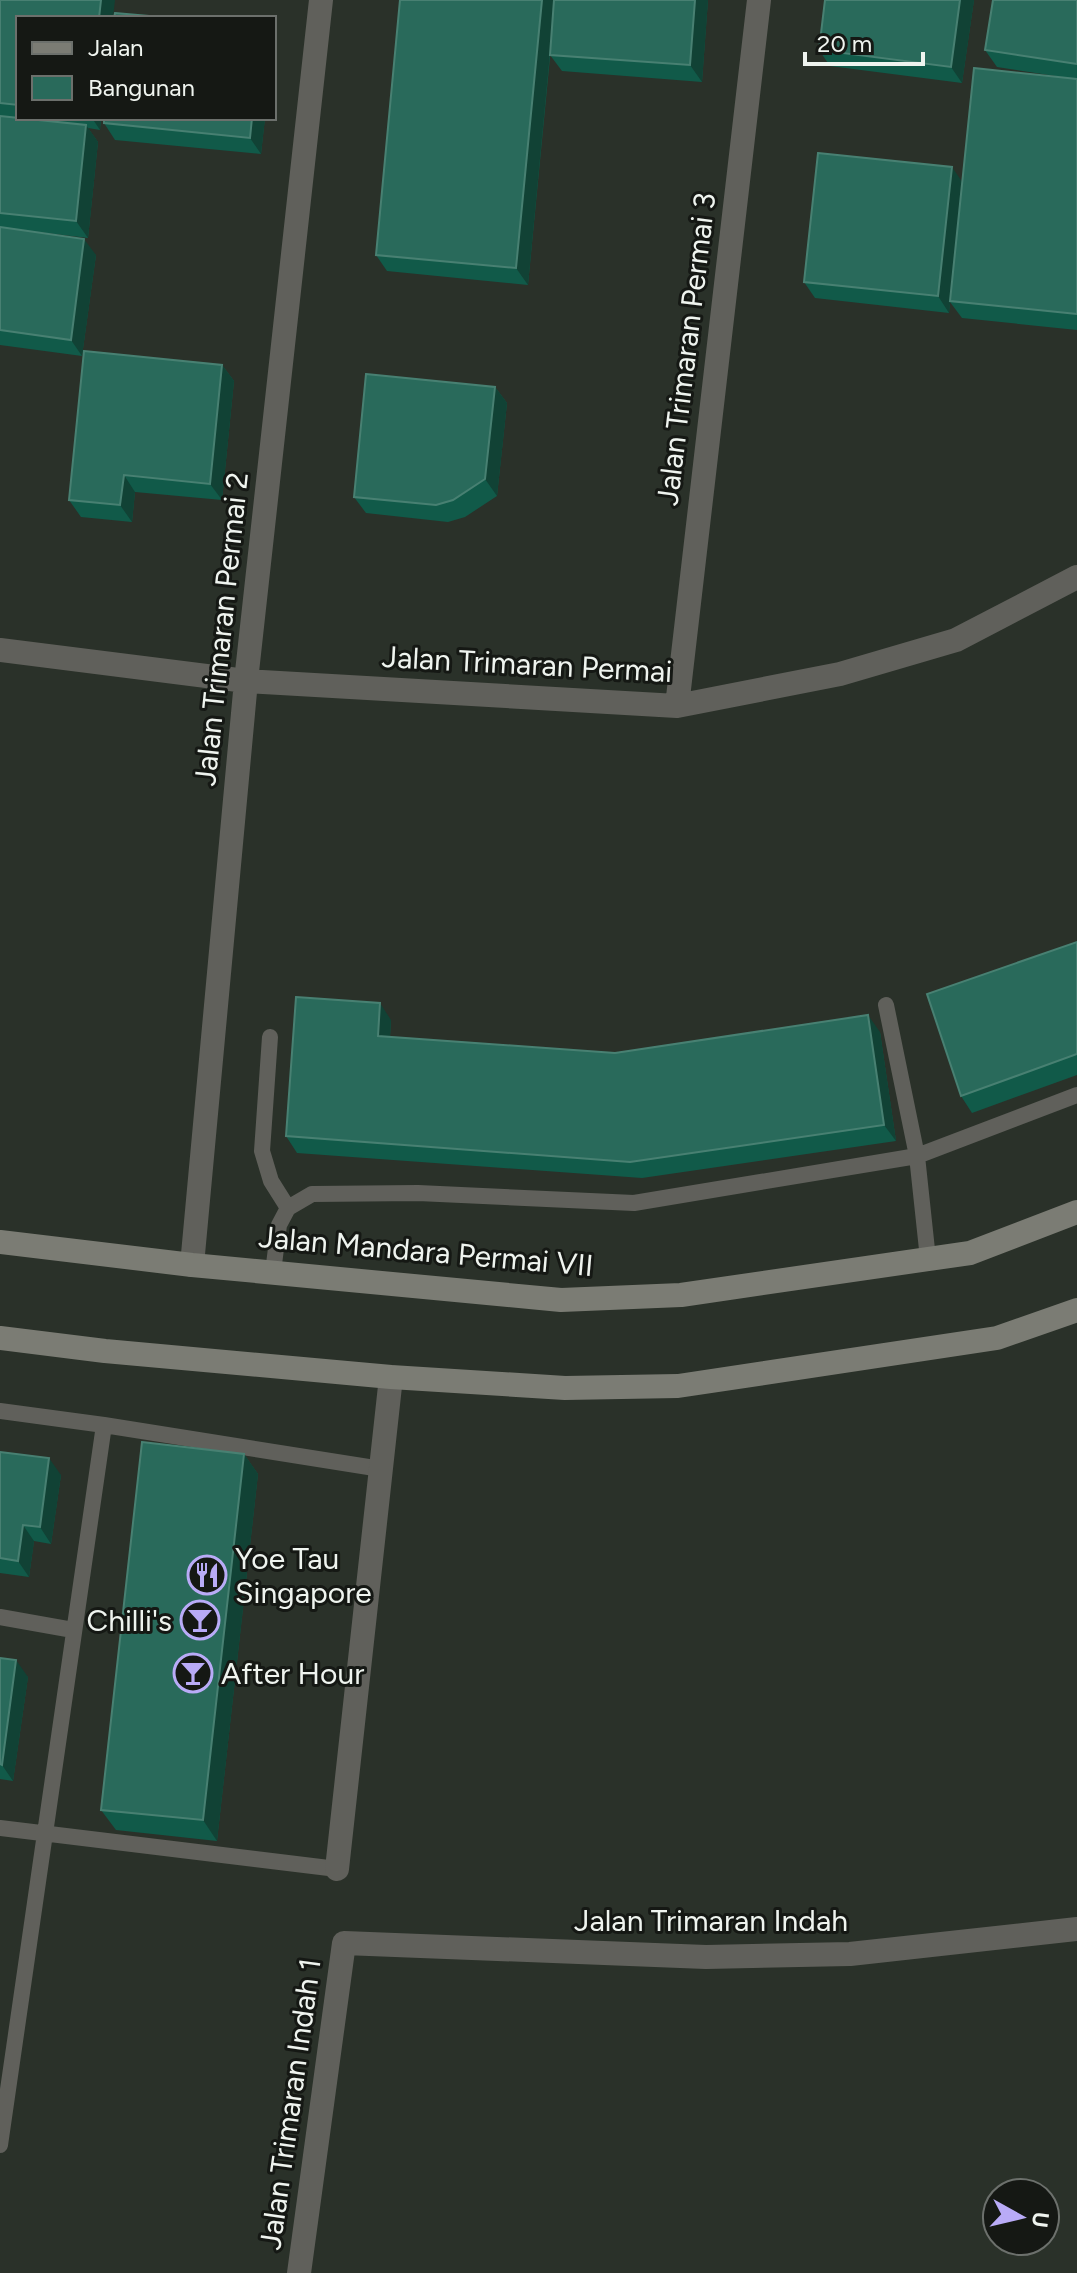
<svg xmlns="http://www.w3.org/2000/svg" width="1077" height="2273" font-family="Figtree,sans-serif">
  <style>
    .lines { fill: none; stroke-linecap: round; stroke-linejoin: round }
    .service { stroke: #60605b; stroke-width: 16 }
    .minor { stroke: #60605b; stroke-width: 24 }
    .secondary { stroke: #7b7c74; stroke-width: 24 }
    .wall { fill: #115a49 }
    .shaded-wall { fill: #114235 }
    .building { fill: #296a5b; stroke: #488072; stroke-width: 2 }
    .labels { text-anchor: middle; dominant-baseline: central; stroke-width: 6; stroke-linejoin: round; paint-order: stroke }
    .street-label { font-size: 30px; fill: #eff4ef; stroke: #151814 }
    .poi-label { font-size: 30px; fill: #eff4ef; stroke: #151814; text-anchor: start }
  </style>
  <rect width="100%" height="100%" fill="#2a3129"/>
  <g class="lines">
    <path class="service" d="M886,1005L917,1156L928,1259
      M270,1037L262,1151L271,1181L288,1208
      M273,1272L279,1225L288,1208L312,1194L418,1193L634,1203L917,1156L1077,1095
      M0,1411L104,1425L381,1469
      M0,1617L73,1630
      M0,1828L337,1869
      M0,2145L104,1425"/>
    <path class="minor" d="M0,650L246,681L677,706L840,674L956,640L1077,577
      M677,706L759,0
      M192,1265L246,681L321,0
      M337,1869L391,1377
      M299,2273L344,1943L706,1957L850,1954L1077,1929"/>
    <path class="secondary" d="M0,1242L192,1265L561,1300L681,1295L970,1253L1077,1212
      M0,1338L105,1351L391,1377L565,1388L678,1386L997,1338L1077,1310"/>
  </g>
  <path class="wall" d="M0,0L18,18V118H101L100,130L88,128L98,142L88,238L38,232L96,255L82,356L0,345Z
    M400,0H708L702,82L562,71L550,55L551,47L528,285L387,271L376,255Z
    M825,0H974L962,83L830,66L819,50Z
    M1077,0V330L962,318L950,302L949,313L815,298L804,282L962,182L1075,79L997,67L985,50Z
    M265,118L261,154L115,140L104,123Z
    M222,365L234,381L222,500L135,492L132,522L81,517L69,500Z
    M495,387L507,403L497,496L465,517L448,522L366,513L354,497Z
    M1077,942V1075L972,1113L961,1096Z
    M391,1020L390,1037L615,1053L880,1032L896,1141L642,1178L297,1153L286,1136Z
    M0,1452L61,1475L51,1544L34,1541L29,1577L0,1573Z
    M244,1454L258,1474L217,1841L116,1830L101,1810Z
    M0,1658L28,1677L13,1781L0,1779Z"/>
  <path class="shaded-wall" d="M101,0H115L113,18H99Z
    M542,0H555L528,285L516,268Z
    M695,0H708L702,82L690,65Z
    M960,0H974L962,83L951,67Z
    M92,118H101L100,130Z
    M252,118H265L261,154L250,138Z
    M86,125L98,142L88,238L76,221Z
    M952,167L963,183L949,313L938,296Z
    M84,239L96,255L82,356L71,340Z
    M222,365L234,381L222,500L210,484Z
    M495,387L507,403L497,496L485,479Z
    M124,475L135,492L132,522L120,505Z
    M380,1003L391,1020L389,1053L378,1036Z
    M868,1015L880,1032L896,1141L884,1125Z
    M244,1454L258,1474L217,1841L203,1820Z
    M49,1458L61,1475L51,1544L40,1527Z
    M23,1525L34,1541L29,1577L18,1561Z
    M16,1660L28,1677L13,1781L2,1765Z"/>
  <path class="building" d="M0,0H101L99,18H18V105L0,103Z
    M400,0H542L516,268L376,255Z
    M554,0H695L690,65L550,55Z
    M825,0H960L951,67L819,50Z
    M993,0H1077V64L985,50Z
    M115,13L172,18H114Z
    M974,68L1077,79V314L950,301Z
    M0,116L86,125L76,221L0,213Z
    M104,118H252L250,138L104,123Z
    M818,153L952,167L938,296L804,282Z
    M0,227L84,239L71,340L0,330Z
    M84,351L222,365L210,484L124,475L120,505L69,500Z
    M366,374L495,387L485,479L453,500L436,505L354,497Z
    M1077,942V1054L961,1096L927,994Z
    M296,997L380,1003L378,1036L615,1053L868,1015L884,1125L630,1162L286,1136Z
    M142,1442L244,1454L203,1820L101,1810Z
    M0,1452L49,1458L40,1527L23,1525L18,1561L0,1558Z
    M0,1658L16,1660L2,1765L0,1764Z"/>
  <defs>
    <g id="restaurant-ring" transform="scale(2)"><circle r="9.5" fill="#151814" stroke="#b9abf7" stroke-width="1.5"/><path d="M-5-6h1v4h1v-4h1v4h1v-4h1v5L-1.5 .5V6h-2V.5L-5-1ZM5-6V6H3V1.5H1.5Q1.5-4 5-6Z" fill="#b9abf7"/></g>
    <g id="bar-ring" transform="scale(2)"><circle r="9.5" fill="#151814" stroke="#b9abf7" stroke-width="1.5"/><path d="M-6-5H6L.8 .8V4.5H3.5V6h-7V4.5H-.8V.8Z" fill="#b9abf7"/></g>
  </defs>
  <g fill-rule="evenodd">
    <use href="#restaurant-ring" x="207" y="1575"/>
    <use href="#bar-ring" x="200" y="1620"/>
    <use href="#bar-ring" x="193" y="1673"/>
  </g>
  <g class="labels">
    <g class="street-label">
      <text transform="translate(686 349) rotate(-83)">Jalan Trimaran Permai 3</text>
      <text transform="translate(221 629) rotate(-84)">Jalan Trimaran Permai 2</text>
      <text transform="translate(527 664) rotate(3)">Jalan Trimaran Permai</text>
      <text transform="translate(426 1251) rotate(5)">Jalan Mandara Permai VII</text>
      <text x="711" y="1920">Jalan Trimaran Indah</text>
      <text transform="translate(290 2104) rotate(-82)">Jalan Trimaran Indah 1</text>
    </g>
    <g class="poi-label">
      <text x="235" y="1558">Yoe Tau<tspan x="235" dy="34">Singapore</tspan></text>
      <text x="172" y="1620" text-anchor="end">Chilli's</text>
      <text x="221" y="1673">After Hour</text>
    </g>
  </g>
  <rect x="16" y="16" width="260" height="104" fill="#151814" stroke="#6c706c" stroke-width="2"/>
  <rect x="32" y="42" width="40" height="12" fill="#7b7c74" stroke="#6c706c" stroke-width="2"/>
  <text x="88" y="56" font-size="24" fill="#eff4ef">Jalan</text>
  <rect x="32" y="76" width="40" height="24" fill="#296a5b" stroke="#6c706c" stroke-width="2"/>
  <text x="88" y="96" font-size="24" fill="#eff4ef">Bangunan</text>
  <g transform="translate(1021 2217) rotate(98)"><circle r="38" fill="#151814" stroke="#6c706c" stroke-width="2"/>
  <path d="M0-6L14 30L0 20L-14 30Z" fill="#b9abf7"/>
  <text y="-12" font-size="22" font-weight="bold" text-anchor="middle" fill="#eff4ef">U</text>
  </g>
  <path d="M805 52v12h118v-12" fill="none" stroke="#eff4ef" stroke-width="4"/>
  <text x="817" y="52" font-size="24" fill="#eff4ef" stroke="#151814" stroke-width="6" paint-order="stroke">20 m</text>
</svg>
